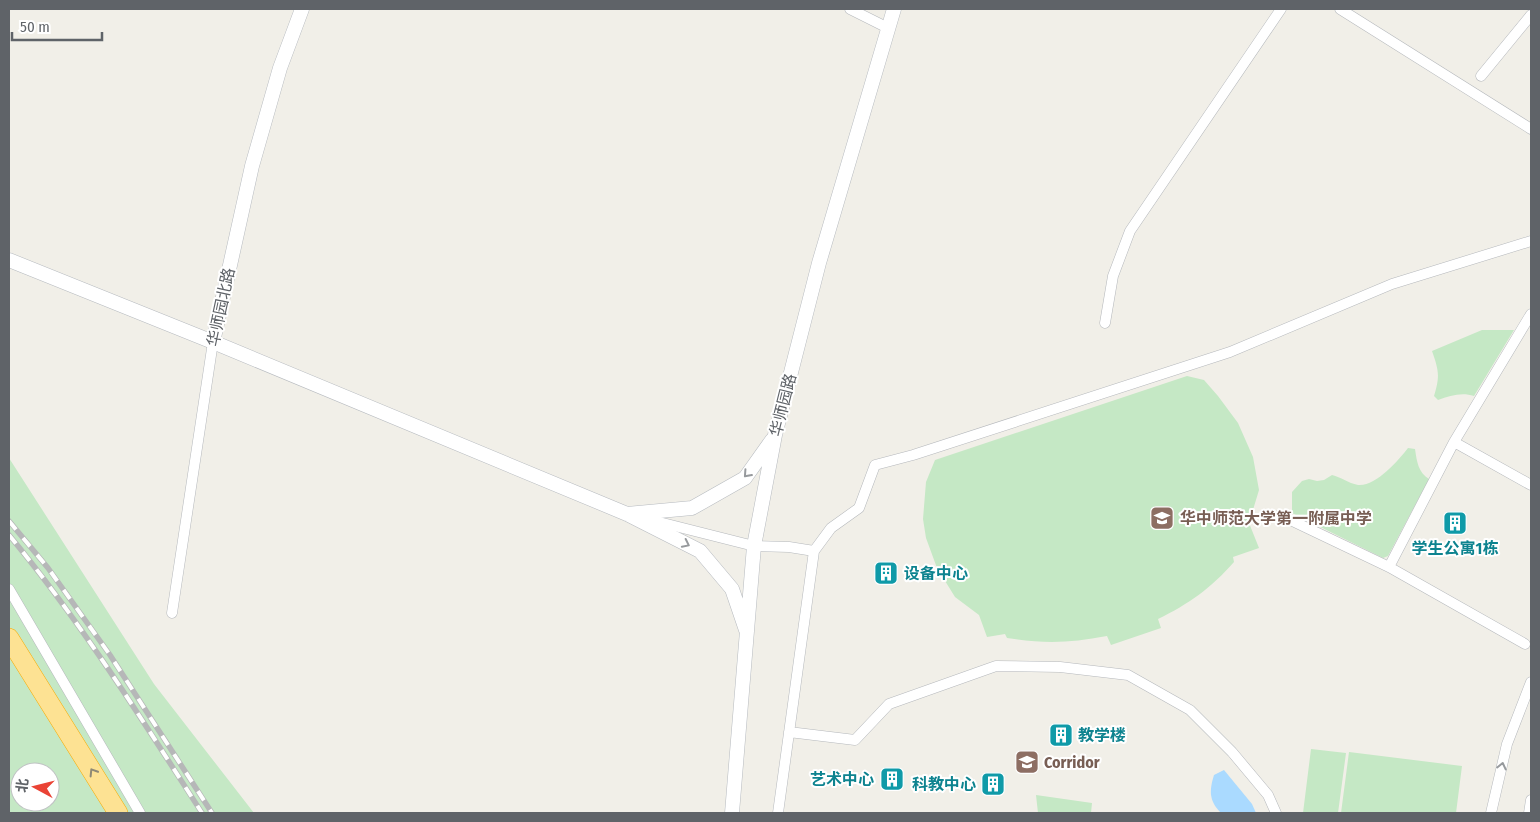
<svg xmlns="http://www.w3.org/2000/svg" width="1540" height="822" font-family="'Fira Sans Condensed','Noto Sans SC',sans-serif">
  <style>
    .green { fill: #c5e8c5; fill-rule: evenodd }
    .water { fill: #aadaff }
    .lines { fill: none; stroke-linecap: round; stroke-linejoin: round }
    .street-casing { stroke: #b5b8bc; stroke-width: 11 }
    .secondary-casing { stroke: #b6babf; stroke-width: 15 }
    .highway-casing { stroke: #f9ab00; stroke-width: 20 }
    .street { stroke: #fff; stroke-width: 10 }
    .secondary { stroke: #fff; stroke-width: 14 }
    .highway { stroke: #fde293; stroke-width: 19 }
    .rail-casing { stroke: #b6b7b8; stroke-width: 5.5 }
    .rail { stroke: #fff; stroke-width: 4; stroke-dasharray: 11; stroke-linecap: butt }
    .oneway { stroke: #979a9d }
    .oneway2 { stroke: #8e8975 }
    .labels { text-anchor: middle; dominant-baseline: central; stroke-width: 4; stroke-linejoin: round; paint-order: stroke }
    .street-label { font-size: 16px; fill: #5f6368; stroke: #fff }
    .education-label { font-size: 16px; font-weight: bold; fill: #785e54; stroke: #fff; text-anchor: start }
    .culture-label { font-size: 16px; font-weight: bold; fill: #0d838f; stroke: #fff; text-anchor: start }
  </style>
  <rect width="100%" height="100%" fill="#f1efe8"/>
  <path class="green" d="M1482,330H1514L1474,396C1461,392 1450,396 1438,400L1434,396C1440,376 1439,371 1432,351Z
    M1187,376L1204,380L1218,396L1238,423L1253,457L1259,490L1249,523L1259,548L1233,557L1234,562C1211,588 1189,604 1158,619L1161,628L1111,645L1107,636C1070,643 1045,644 1007,638L1005,634L987,637L979,615L955,597L937,568L926,538L923,519L926,482L935,460Z
    M1408,448L1415,449C1417,462 1418,472 1429,479L1388,556L1383,558L1292,513V492L1302,481L1309,479L1317,481L1324,480L1332,475C1341,477 1348,483 1358,485C1375,487 1398,461 1408,448Z
    M9,458L154,684L254,813H9ZM20,772H50V802H20Z
    M1311,749L1346,753L1338,813H1303Z
    M1349,752L1462,766L1456,813H1341Z
    M1036,795L1092,803L1091,813H1038Z"/>
  <path class="water" d="M1224,770L1252,804L1256,813H1221C1209,801 1209,791 1214,775Z"/>
  <g class="lines">
    <g class="street-casing">
      <path id="street" d="M850,9L888,28
        M1340,9L1531,129
        M1481,76L1531,15
        M1105,323L1113,276L1130,231L1281,9
        M1454,442L1531,485
        M1280,515L1389,567L1525,644
        M647,519L754,546L789,547L814,551
        M1389,567L1454,442L1531,314
        M9,589L140,813
        M172,613L213,342
        M789,732L855,740L889,704L996,666L1060,667L1128,675L1190,710L1232,752L1268,795L1276,813
        M778,813L814,551L831,528L859,508L875,465L913,455L1230,352L1392,284L1531,241
        M1491,813L1507,744L1531,682
        M1529,813L1531,800"/>
    </g>
    <g class="secondary-casing">
      <path id="secondary" d="M9,260L213,342L627,514L700,551L732,589L746,630
        M213,342L252,166L280,68L302,9
        M627,514L692,508L745,478L772,440
        M732,813L754,546L775,435L819,263L894,9"/>
    </g>
    <g class="highway-casing">
      <path id="highway" d="M9,638L118,813"/>
    </g>
    <use href="#street" class="street"/>
    <use href="#secondary" class="secondary"/>
    <use href="#highway" class="highway"/>
    <g class="rail-casing">
      <path id="rail" d="M9,521L48,568L110,655L212,813
        M9,535C81,622 141,718 202,813"/>
    </g>
    <use href="#rail" class="rail"/>
  </g>
  <defs><path id="oneway-chevron" d="M-2-3.5L2.5 0L-2 3.5" fill="none" stroke-width="1.6" stroke-linecap="round" stroke-linejoin="round" transform="scale(1.25)"/></defs>
  <g class="oneway">
    <use href="#oneway-chevron" transform="translate(747 474) rotate(132)"/>
    <use href="#oneway-chevron" transform="translate(686 544) rotate(26)"/>
    <use href="#oneway-chevron" transform="translate(1502 766) rotate(-77)"/>
  </g>
  <use class="oneway2" href="#oneway-chevron" transform="translate(93 772) rotate(-122)"/>
  <defs>
    <g id="school-square" transform="scale(1.25)"><rect x="-9" y="-9" width="18" height="18" rx="4" fill="#8d6e63" stroke="#fff"/><path d="M0-5L7-2L0 1L-7-2ZM-4 1L0 2.5L4 1V4Q0 6-4 4Z" fill="#fff"/></g>
    <g id="building-square" transform="scale(1.25)"><rect x="-9" y="-9" width="18" height="18" rx="4" fill="#0f9aa8" stroke="#fff"/><path d="M-4-6H4V6H1V3H-1V6H-4ZM-2.5-4.3h1.7v1.8h-1.7ZM.8-4.3h1.7v1.8H.8ZM-2.5-1h1.7V.8h-1.7ZM.8-1h1.7V.8H.8Z" fill="#fff"/></g>
  </defs>
  <g fill-rule="evenodd">
    <use href="#school-square" x="1162" y="518"/>
    <use href="#building-square" x="1455" y="523"/>
    <use href="#building-square" x="886" y="573"/>
    <use href="#building-square" x="1061" y="735"/>
    <use href="#school-square" x="1027" y="762"/>
    <use href="#building-square" x="892" y="779"/>
    <use href="#building-square" x="993" y="784"/>
  </g>
  <g class="labels">
    <g class="street-label">
      <text transform="translate(221 307) rotate(-78)">华师园北路</text>
      <text transform="translate(783 405) rotate(-76)">华师园路</text>
    </g>
    <g class="education-label">
      <text x="1180" y="518">华中师范大学第一附属中学</text>
      <text x="1044" y="762">Corridor</text>
    </g>
    <g class="culture-label">
      <text x="1455" y="548" text-anchor="middle">学生公寓1栋</text>
      <text x="904" y="573">设备中心</text>
      <text x="1078" y="735">教学楼</text>
      <text x="874" y="779" text-anchor="end">艺术中心</text>
      <text x="976" y="784" text-anchor="end">科教中心</text>
    </g>
  </g>
  <rect width="1540" height="822" fill="none" stroke="#5f6368" stroke-width="20"/>
  <g transform="translate(35 787) rotate(277)"><circle r="24" fill="#ffffff" stroke="#bfc1c3"/>
  <path d="M0-4L9 19L0 12L-9 19Z" fill="#ea4335"/>
  <text y="-8" font-size="14" font-weight="bold" text-anchor="middle" fill="#5f6368">北</text>
  </g>
  <path d="M12 32v8h90v-8" fill="none" stroke="#5f6368" stroke-width="2.5"/>
  <text x="20" y="32" font-size="15" fill="#5f6368" stroke="#ffffff" stroke-width="4" paint-order="stroke">50 m</text>
</svg>
